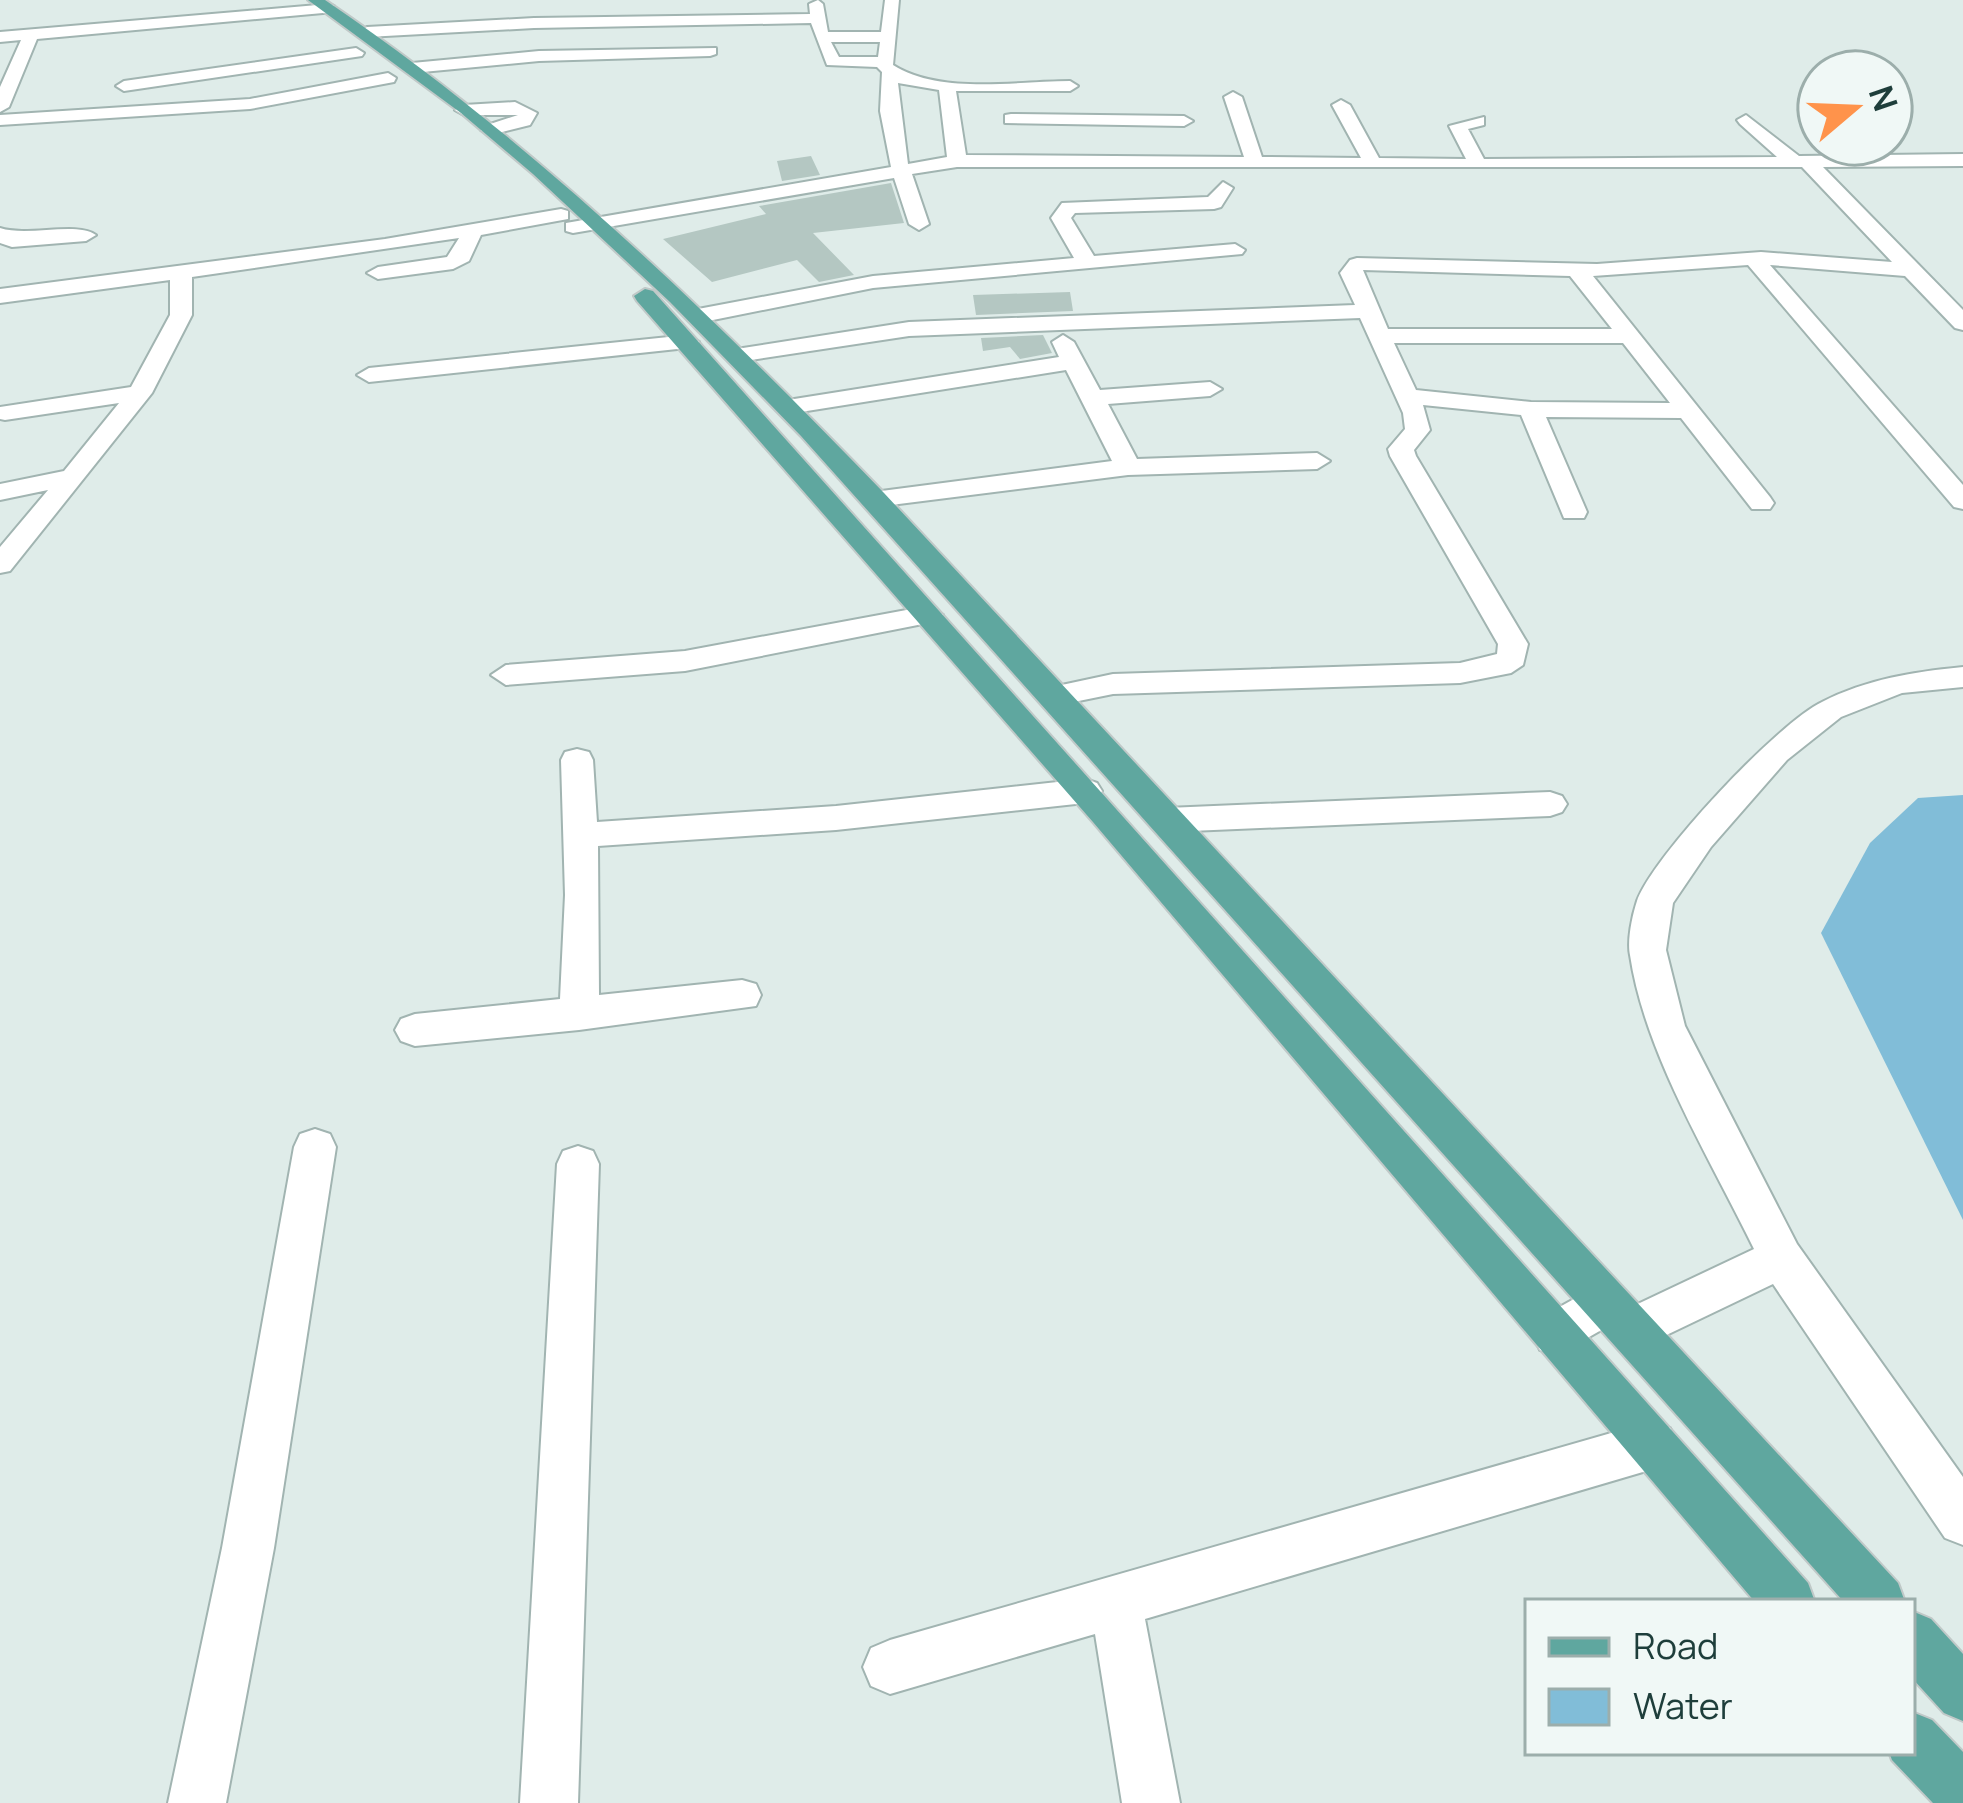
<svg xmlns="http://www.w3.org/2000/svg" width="1963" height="1803" font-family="Manrope,sans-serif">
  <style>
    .water { fill: #81bdd8 }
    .building { fill: #b4c7c2 }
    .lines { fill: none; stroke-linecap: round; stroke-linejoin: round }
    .minor-casing { stroke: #a1b4b1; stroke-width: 4 }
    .major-casing { stroke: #c0c9c8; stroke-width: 4 }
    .minor { fill: #fff; fill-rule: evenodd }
    .major { fill: #5fa79f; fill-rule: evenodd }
  </style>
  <rect width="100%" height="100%" fill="#dfece9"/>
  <path class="water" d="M1963,795V1220L1821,933L1870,843L1918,798Z"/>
  <path class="building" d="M811,156L820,175L782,181L777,161Z
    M891,183L904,223L813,233L854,275L819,282L797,260L712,282L663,239L766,214L759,206Z
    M1070,292L1073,311L976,315L973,295Z
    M1043,335L1052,353L1020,359L1010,347L983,351L981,338Z"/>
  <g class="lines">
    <g class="minor-casing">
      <path id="minor" d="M818,0L823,4L828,32H881L885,0H899L893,65C940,95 1017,81 1070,81L1078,86L1070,91H956L966,155L1244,157L1224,97L1233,92L1242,97L1262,157L1361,158L1332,105L1341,100L1350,105L1379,158L1466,159L1449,126L1484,117V125L1468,129L1484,159L1777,157L1740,124L1737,120L1746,115L1799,156L1963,154V166L1823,167L1963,310V330L1955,328L1905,276L1770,265L1963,485V509L1954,507L1748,265L1593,276L1770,497L1774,503L1770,509H1752L1681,418L1546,417L1587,512L1584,518H1564L1521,415L1423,405L1430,430L1414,450L1416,456L1528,644L1523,665L1511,673L1460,683L1113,694L1054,706L1043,703L1038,696L1043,689L1113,674L1460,663L1497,654L1498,644L1390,456L1388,449L1405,429L1403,413L1360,318L909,336L738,362L730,360V350L909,322L1355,305L1340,273L1350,260L1357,258L1597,264L1761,252L1892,262L1802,167H957L912,174L929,224L919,230L909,224L894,178L573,233L566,231V223L891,167L880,111L882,72L877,67L827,65L811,23L534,28L367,37L359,32L367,27L534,18L810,14L809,4ZM831,42H880L878,57H839ZM898,83L939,90L947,157L908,164ZM1363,270L1570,276L1612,329H1388ZM1394,343H1623L1670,403L1531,402L1416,390Z
        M329,4L334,6V12L37,39L9,107L0,112V87L21,40L0,42V32Z
        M356,48L364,53L362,56L124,91L116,86L124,81Z
        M716,48V54L710,56L539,61L412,73L404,68L412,63L539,51Z
        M388,73L396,78L394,82L250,109L0,125V115L250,99Z
        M515,102L537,113L530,125L490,135L481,130L484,126L518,115H464L455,110L464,105Z
        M1011,114L1184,116L1193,121L1184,126L1005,123V115Z
        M1223,182L1233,188L1221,207L1214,209L1075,213L1071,218L1094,256L1235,244L1245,250L1242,254L873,288L698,323L687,316L698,309L873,276L1074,258L1051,218L1062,203L1208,197Z
        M561,209L568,211V219L481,235L469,261L453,269L378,279L367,273L378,267L447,257L459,238L192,277V315L152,393L10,571L0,573V547L48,490L0,500V484L64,471L119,403L5,420L0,419V407L131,387L170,315V280L0,303V289L385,239Z
        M0,228C28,237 77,221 96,235L86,241L12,247L0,243Z
        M688,335L699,342L696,347L369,382L357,375L369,368Z
        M1063,335L1074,342L1100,390L1210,382L1222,389L1210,396L1108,404L1137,459L1317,453L1330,461L1317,469L1128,475L875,507L862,499L866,493L1112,461L1066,370L788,414L776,407L788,400L1059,357L1052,342Z
        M928,606L943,615L938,621L685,671L506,685L491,675L506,665L685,651Z
        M1963,667V687L1902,693L1841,717L1787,760L1711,847L1673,903L1666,950L1685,1026L1797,1244L1963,1477V1545L1945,1538L1773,1284L1631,1352L1615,1345L1610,1325L1556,1356L1540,1350L1533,1334L1540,1318L1606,1281L1622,1287L1629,1302L1625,1310L1754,1249C1710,1158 1645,1055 1630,955C1627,941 1632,916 1637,901C1653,856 1778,723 1822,702C1867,679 1913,672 1963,667Z
        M577,749L589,752L593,760L597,822L836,806L1085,779L1097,783L1102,791L1097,799L1085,803L836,830L598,846L599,995L742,980L756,984L761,995L756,1006L579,1030L415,1046L401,1041L395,1030L401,1019L415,1014L560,999L565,895L561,760L565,752Z
        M1550,792L1562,796L1567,804L1562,812L1550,816L1167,832L1155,828L1150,820L1155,812L1167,808Z
        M315,1129L330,1134L336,1147L274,1548L226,1803H168L222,1548L294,1147L300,1134Z
        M578,1146L593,1151L599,1164L578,1803H520L557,1164L563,1151Z
        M1653,1421L1670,1428L1677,1445L1670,1462L1653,1469L1145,1619L1180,1803H1122L1095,1634L890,1694L871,1686L863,1667L871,1648L890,1640Z"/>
    </g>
    <g class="major-casing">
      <path id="major" d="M308,0H325C533,141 710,313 884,493L1898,1583L1905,1602H1844L801,436L670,302L533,174L461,113Z
        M645,289L653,291L1808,1583L1815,1602H1755L1093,822L637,301L634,296Z
        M1912,1611L1931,1619L1963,1654V1721L1944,1713L1912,1678Z
        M1912,1712L1932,1720L1963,1752V1803H1933L1892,1760L1889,1752H1912Z"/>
    </g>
    <use href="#minor" class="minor"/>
    <use href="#major" class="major"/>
  </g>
  <rect x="1525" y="1599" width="390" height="156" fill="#f0f8f6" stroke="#9caeab" stroke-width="3"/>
  <rect x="1549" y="1638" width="60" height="18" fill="#5fa79f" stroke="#9caeab" stroke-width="3"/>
  <text x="1633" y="1659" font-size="36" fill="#1e3e3b">Road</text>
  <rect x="1549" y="1689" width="60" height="36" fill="#81bdd8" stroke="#9caeab" stroke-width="3"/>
  <text x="1633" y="1719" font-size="36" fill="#1e3e3b">Water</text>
  <g transform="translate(1855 108) rotate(71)"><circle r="57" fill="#f0f8f6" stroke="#9caeab" stroke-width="3"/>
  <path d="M0-9L21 45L0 30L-21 45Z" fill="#ff934b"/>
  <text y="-18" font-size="33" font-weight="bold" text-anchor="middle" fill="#1e3e3b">N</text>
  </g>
</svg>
